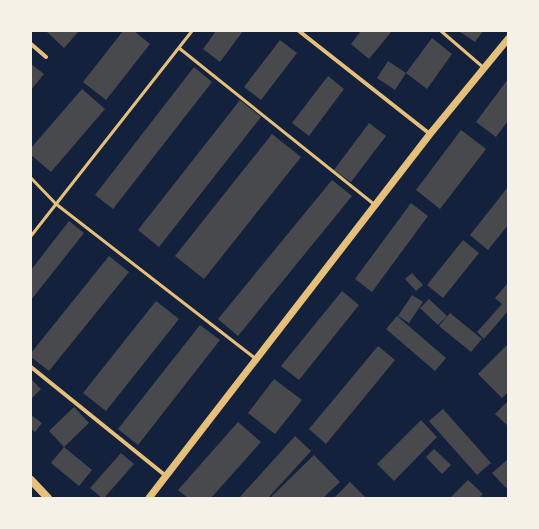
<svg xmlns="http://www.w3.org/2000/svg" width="539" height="529" font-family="'Source Serif 4',serif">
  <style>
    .building { fill: #48494c }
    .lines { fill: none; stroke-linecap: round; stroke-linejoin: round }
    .service { stroke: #e5c07b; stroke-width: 3 }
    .minor { stroke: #e5c07b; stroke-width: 4 }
    .tertiary { stroke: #e5c07b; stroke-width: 7 }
    .secondary { stroke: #e5c07b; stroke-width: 8 }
  </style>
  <rect width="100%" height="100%" fill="#14213d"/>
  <path class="building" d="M46,31H79L64,48Z
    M123,31H134L150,44L106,100L83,82Z
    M216,31H243L220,62L203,49Z
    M361,31H392L369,59L351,44Z
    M461,31H483L475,42L460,32Z
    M432,38L452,54L427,89L406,73Z
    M280,40L297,53L261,100L244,87Z
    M388,61L406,73L395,90L377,78Z
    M31,64L44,74L31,90Z
    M194,67L212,82L113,209L95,195Z
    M328,76L344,89L309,136L292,123Z
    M508,79V121L496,137L476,122Z
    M82,89L105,109L51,172L31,155V148Z
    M240,100L261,117L159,247L138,230Z
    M369,123L386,136L351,182L334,170Z
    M461,130L486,149L440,209L416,190Z
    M272,134L301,157L204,279L175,256Z
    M332,180L352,196L238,336L218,319Z
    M508,187V225L488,250L470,235Z
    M411,203L428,216L372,292L355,279Z
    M69,221L84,233L31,300V270Z
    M463,240L479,253L443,298L427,285Z
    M109,256L129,272L49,371L31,357V353Z
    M412,273L423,285L416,291L405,279Z
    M508,283V311L484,339L477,332L502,304L495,298Z
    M342,291L359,305L299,380L281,366Z
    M412,295L423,302L409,323L398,316Z
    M429,299L447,316L438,325L420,308Z
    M156,301L179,319L106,411L83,393Z
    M450,313L482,339L471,352L439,326Z
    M397,316L446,358L435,371L386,329Z
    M200,325L220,340L138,445L118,429Z
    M508,344V392L502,398L478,374Z
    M378,346L395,360L326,444L309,429Z
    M31,379L41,389L31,399Z
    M274,379L302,400L275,434L248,413Z
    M508,401V426L495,414Z
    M74,407L89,423L64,447L92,470L79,486L51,463L64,447L49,431Z
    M443,409L491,463L477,475L429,421Z
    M31,415L42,423L35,432L31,429Z
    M421,420L437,437L394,481L377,464Z
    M238,422L261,442L211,498H188L178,490Z
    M295,436L311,451L268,498H239Z
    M434,449L451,465L442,474L426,457Z
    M121,453L134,464L104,498H102L90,488Z
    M314,455L340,482L323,498H270Z
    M507,460L508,486L506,488L492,473Z
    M468,480L483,494L479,498H450Z
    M350,482L365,497L363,498H334Z"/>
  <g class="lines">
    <path class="service" d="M441,31L484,68
      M179,48L375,205
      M31,178L56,204L256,359
      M31,236L192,31"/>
    <path class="minor" d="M299,31L430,134
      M31,44L46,57
      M31,367L166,476"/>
    <path class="tertiary" d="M149,498L430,134L508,39"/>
    <path class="secondary" d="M31,480L48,498"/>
  </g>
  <rect width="539" height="529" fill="none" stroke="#f6f1e7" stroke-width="64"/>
</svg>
